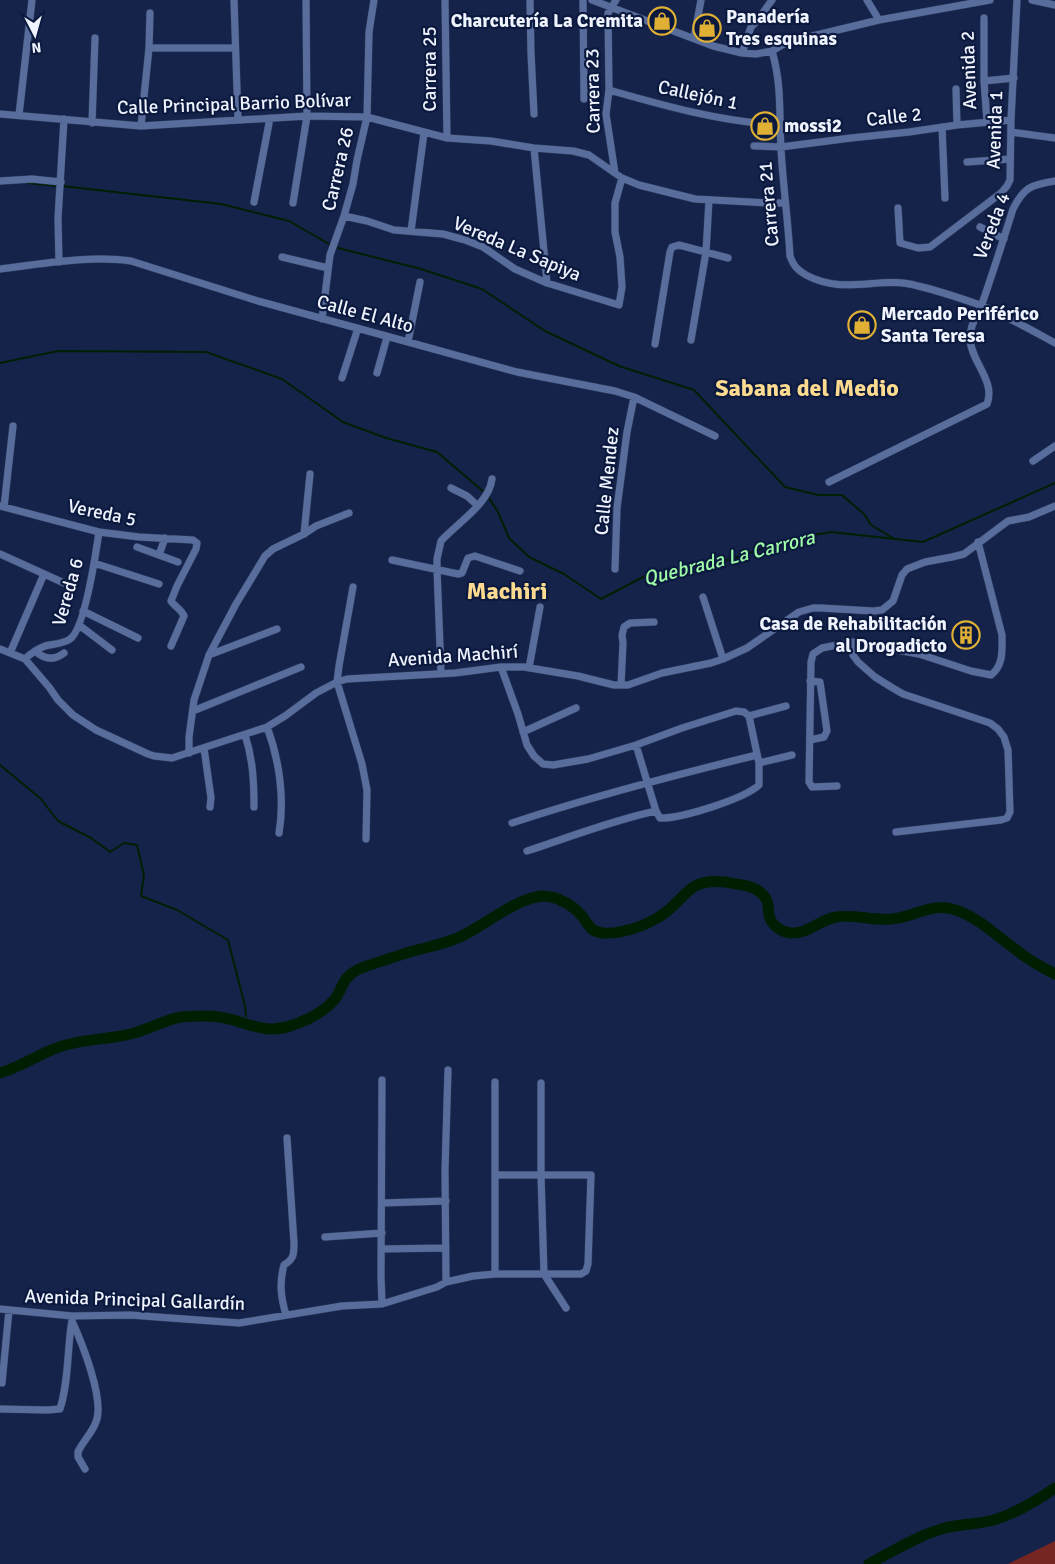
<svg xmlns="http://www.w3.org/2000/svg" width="1055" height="1564" font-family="Signika,sans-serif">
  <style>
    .pitch { fill: #762622 }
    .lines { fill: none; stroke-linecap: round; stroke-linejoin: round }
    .stream { stroke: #001f02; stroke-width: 2 }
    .river { stroke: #001f02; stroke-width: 11 }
    .minor-casing { stroke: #2f3c5f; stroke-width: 8 }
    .minor { stroke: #596d9d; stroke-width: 7 }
    .labels { text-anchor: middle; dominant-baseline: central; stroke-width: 4.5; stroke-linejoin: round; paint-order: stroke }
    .poi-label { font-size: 19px; font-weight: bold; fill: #eef3fd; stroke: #0c193f; text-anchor: start }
    .street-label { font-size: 19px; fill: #eef3fd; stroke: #0c193f }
    .water-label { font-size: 20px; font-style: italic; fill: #9ffda8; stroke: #0c193f }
    .district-label { font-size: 24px; font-weight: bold; fill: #fcdb90; stroke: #0c193f }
  </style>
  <rect width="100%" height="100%" fill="#15234a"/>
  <path class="pitch" d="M1055,1541V1564H1008Z"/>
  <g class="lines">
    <path class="stream" d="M27,183L57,186
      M62,186L221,204L289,221L329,244
      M338,248L421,269L482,289L545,331L619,366L694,390L785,487L818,495H842L864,514L871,525L893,538
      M0,363L58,351L206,352L282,379L343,422L386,438L437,452L484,492
      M487,495L498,512L509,538L529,557L564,574L601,599L647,575L732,559L790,539L831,532L923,542L1055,483
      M0,765L41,799L58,821L91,838L110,852L124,843L137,845L144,875L141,896L177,910L228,940L245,1006L246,1016"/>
    <path class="river" d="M0,1073C21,1067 39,1054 59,1047C84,1038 110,1040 134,1033C150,1029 164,1020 181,1017C193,1016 207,1015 219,1017C247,1021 264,1036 293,1025C308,1020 325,1011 335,999C338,995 340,990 342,986C347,975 354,971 364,967C382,961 399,955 417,950C432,946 448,943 462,936C485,925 518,897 543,896C556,896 573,905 581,915C585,919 588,926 593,930C601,935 616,933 624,931C643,927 663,917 676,903C683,897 688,889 697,885C708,880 724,881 736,884C747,885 761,889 766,899C769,904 768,909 769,915C771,925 781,932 791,933C807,934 820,920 836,917C854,914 873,921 891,919C912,918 930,903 952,909C974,914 997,936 1015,949C1027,959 1041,967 1055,974
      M869,1564C893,1551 919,1535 945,1528C961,1524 979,1524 994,1520C1016,1513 1036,1501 1055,1488"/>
    <g class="minor-casing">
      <path id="minor" d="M234,0L238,120
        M445,0L447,138
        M530,0L531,53L534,114
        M583,0L584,99
        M592,0L713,46L742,53L756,54L772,51L782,45L800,39L879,20L990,0
        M867,0L879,20
        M1032,0L1055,5
        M984,18V81L987,122
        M694,38L701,0
        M149,48H235
        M772,51C782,85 779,114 781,149C783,185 788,220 790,256C793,265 797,270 806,275C845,296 880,275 918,286C939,291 960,298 980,305C1005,315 1031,330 1055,343
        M742,53L751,27L757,21L772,0
        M984,81L1014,78
        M956,89L957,125
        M609,90C665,106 722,122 781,125
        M0,114L141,126L307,116L367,117L447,138L491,141L534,148L573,151L589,155L622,178L639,185L695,199L770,203H785
        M19,115L32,0
        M92,123L95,38
        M141,126L149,48L150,13
        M942,127L945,198
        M1011,132L1055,138
        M754,146L781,147L851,138L909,132L957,125L1011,120
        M534,148L547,283
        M967,162L1010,159
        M615,173L606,114L609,90L608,13L616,0
        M0,181L32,179L61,182
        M254,202L270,118
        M293,203L307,116L306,0
        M898,208L900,243L918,248L930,247L1001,193L1007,186L1010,180L1011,120L1017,0
        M344,216L367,221L394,230L443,234L465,240L483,247L515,269L547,283L619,305L622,287L620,257L615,232V203L622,178
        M980,227L1004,239
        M411,231L424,133
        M282,257L328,268
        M59,262L58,218L64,119
        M0,269C40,264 91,255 131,261L258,301L408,342L517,372L615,391L634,397L715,436
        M322,319L330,255L344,216L353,184L357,160L367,117L369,32L374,0
        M691,340L706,252L709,200
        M408,342L420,282
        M655,344L670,252L672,247L679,245L728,258
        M377,373L387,337
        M342,378L358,328
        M1033,461L1055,446
        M829,482L987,404C996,381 971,362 970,339C970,323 977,318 982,304C993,272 1003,241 1013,209C1024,187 1031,185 1055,181
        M451,488L467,496L477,505
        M0,506L99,532L139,537L193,540L197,543L196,549L177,586L171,601C175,607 181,609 184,616L171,646
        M4,507L13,426
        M304,534L310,474
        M137,547L178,562
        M0,554L64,583
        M159,555L165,538
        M392,560L458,574L462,573L468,558L475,556L520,571
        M94,563L159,584
        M615,569L617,508L627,432L634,397
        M353,587L339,666L337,682L362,764L367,790L366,839
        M703,597L723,659
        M83,611L138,638
        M79,625L112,650
        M852,642L853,655L858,662L875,677L891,687L903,694L990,723L998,729L1004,737L1008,750L1010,812L1007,818L1001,820L896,832
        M0,649L25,659L49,687L58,700L73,715L96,730L148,754L154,756L172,758L267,727L285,716L316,693L337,682L347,679L455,673L501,667H524L578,676L614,685H628L662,673L711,663L723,659L747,648L799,612L813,608H821L873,611L882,610L893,601L902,575L907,569L925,562L952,557L964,554L1008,521L1029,517L1055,506
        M35,651C44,659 54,661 64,653
        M10,653L44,574
        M209,655L277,629
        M25,659C31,653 37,649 45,646C53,644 63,644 70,639C85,629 96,552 99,532
        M501,667L518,714L527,745L534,756L543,764L553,765L588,759L636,745L682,728L736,711L744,712L749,716L759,763V785C744,799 680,819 660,818L656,811L636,745
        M529,668L540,607
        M441,673L437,569V559L441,541C457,523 489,504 492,479
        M621,685L623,643L622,635L624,627L630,623L654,622
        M193,711L301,667
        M749,716L786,706
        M267,727C279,759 285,798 279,833
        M523,732L576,708
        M245,735C253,759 254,783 254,807
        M810,740L824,737L827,731L820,682L810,681
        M204,748L211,798L210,807
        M189,753V737L194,700L209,655L236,604L265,556L273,549L304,534L316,526L349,513
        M759,763L792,755
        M837,786L812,787L809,782L811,662L813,654L822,648L852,642L919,654L971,671L991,675C1004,665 1002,649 1002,635L978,542
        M512,823C593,796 675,775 757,755
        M527,851C570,837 613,820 656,811
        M541,1083V1175L544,1274L566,1308
        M382,1203L446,1201
        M325,1237L382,1233
        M381,1249L446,1248
        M495,1274V1082
        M446,1282L445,1170L448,1070
        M382,1304L381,1276L382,1080
        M0,1309L72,1316L130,1315L239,1323L342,1306L382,1304L437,1287L446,1282L473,1276L495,1274H581L586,1271L588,1264L591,1175H495
        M286,1315C281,1298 279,1283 284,1265C294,1259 294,1254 294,1243L287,1138
        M72,1321C82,1343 105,1400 96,1422C92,1433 83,1441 78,1452V1457L85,1469
        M2,1383L9,1310
        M0,1409L47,1410L60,1409C69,1381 67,1349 72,1320"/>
    </g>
    <use href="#minor" class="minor"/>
  </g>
  <defs>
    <g id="shop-ring" transform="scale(1.4375)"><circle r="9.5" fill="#0c193f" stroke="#e0b034" stroke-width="1.5"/><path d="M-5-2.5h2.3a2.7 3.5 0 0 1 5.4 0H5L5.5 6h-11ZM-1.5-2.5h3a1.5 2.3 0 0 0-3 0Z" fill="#e0b034"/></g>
    <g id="building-ring" transform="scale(1.4375)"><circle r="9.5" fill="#0c193f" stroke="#e0b034" stroke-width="1.5"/><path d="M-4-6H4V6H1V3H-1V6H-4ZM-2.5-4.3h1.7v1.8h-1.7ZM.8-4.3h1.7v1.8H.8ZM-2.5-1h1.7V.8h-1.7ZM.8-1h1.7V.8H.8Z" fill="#e0b034"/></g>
  </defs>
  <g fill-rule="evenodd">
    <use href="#shop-ring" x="662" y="21"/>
    <use href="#shop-ring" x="707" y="28"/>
    <use href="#shop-ring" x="765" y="126"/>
    <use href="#shop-ring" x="862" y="325"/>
    <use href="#building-ring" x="966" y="635"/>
  </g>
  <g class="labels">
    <g class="poi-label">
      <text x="726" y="17">Panadería<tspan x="726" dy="22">Tres esquinas</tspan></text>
      <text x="643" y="21" text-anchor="end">Charcutería La Cremita</text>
      <text x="784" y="126">mossi2</text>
      <text x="881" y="314">Mercado Periférico<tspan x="881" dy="22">Santa Teresa</tspan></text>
      <text x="947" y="624" text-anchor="end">Casa de Rehabilitación<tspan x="947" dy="22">al Drogadicto</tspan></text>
    </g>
    <g class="street-label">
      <text transform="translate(430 69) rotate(-90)">Carrera 25</text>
      <text transform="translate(969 70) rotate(-92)">Avenida 2</text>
      <text transform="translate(593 91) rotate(-91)">Carrera 23</text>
      <text transform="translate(698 95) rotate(12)">Callejón 1</text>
      <text transform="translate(234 104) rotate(-2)">Calle Principal Barrio Bolívar</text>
      <text transform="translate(894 117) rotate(-6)">Calle 2</text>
      <text transform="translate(995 130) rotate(-88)">Avenida 1</text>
      <text transform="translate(338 169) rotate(-77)">Carrera 26</text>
      <text transform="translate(769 204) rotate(-95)">Carrera 21</text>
      <text transform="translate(992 226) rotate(-69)">Vereda 4</text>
      <text transform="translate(517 249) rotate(23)">Vereda La Sapiya</text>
      <text transform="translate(365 314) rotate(15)">Calle El Alto</text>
      <text transform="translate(607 481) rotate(-84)">Calle Mendez</text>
      <text transform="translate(102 513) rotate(12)">Vereda 5</text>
      <text transform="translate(68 592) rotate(-74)">Vereda 6</text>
      <text transform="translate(453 656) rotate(-4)">Avenida Machirí</text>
      <text transform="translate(135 1300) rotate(2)">Avenida Principal Gallardín</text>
    </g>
    <g class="water-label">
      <text transform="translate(729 558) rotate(-14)">Quebrada La Carrora</text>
    </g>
    <g class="district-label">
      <text x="807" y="388">Sabana del Medio</text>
      <text x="507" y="591">Machiri</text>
    </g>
  </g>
  <g transform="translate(35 35) rotate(174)" stroke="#0c193f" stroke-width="4" paint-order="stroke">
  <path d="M0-4L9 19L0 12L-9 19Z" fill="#eef3fd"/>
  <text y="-8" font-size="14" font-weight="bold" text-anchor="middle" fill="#eef3fd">N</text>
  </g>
</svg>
